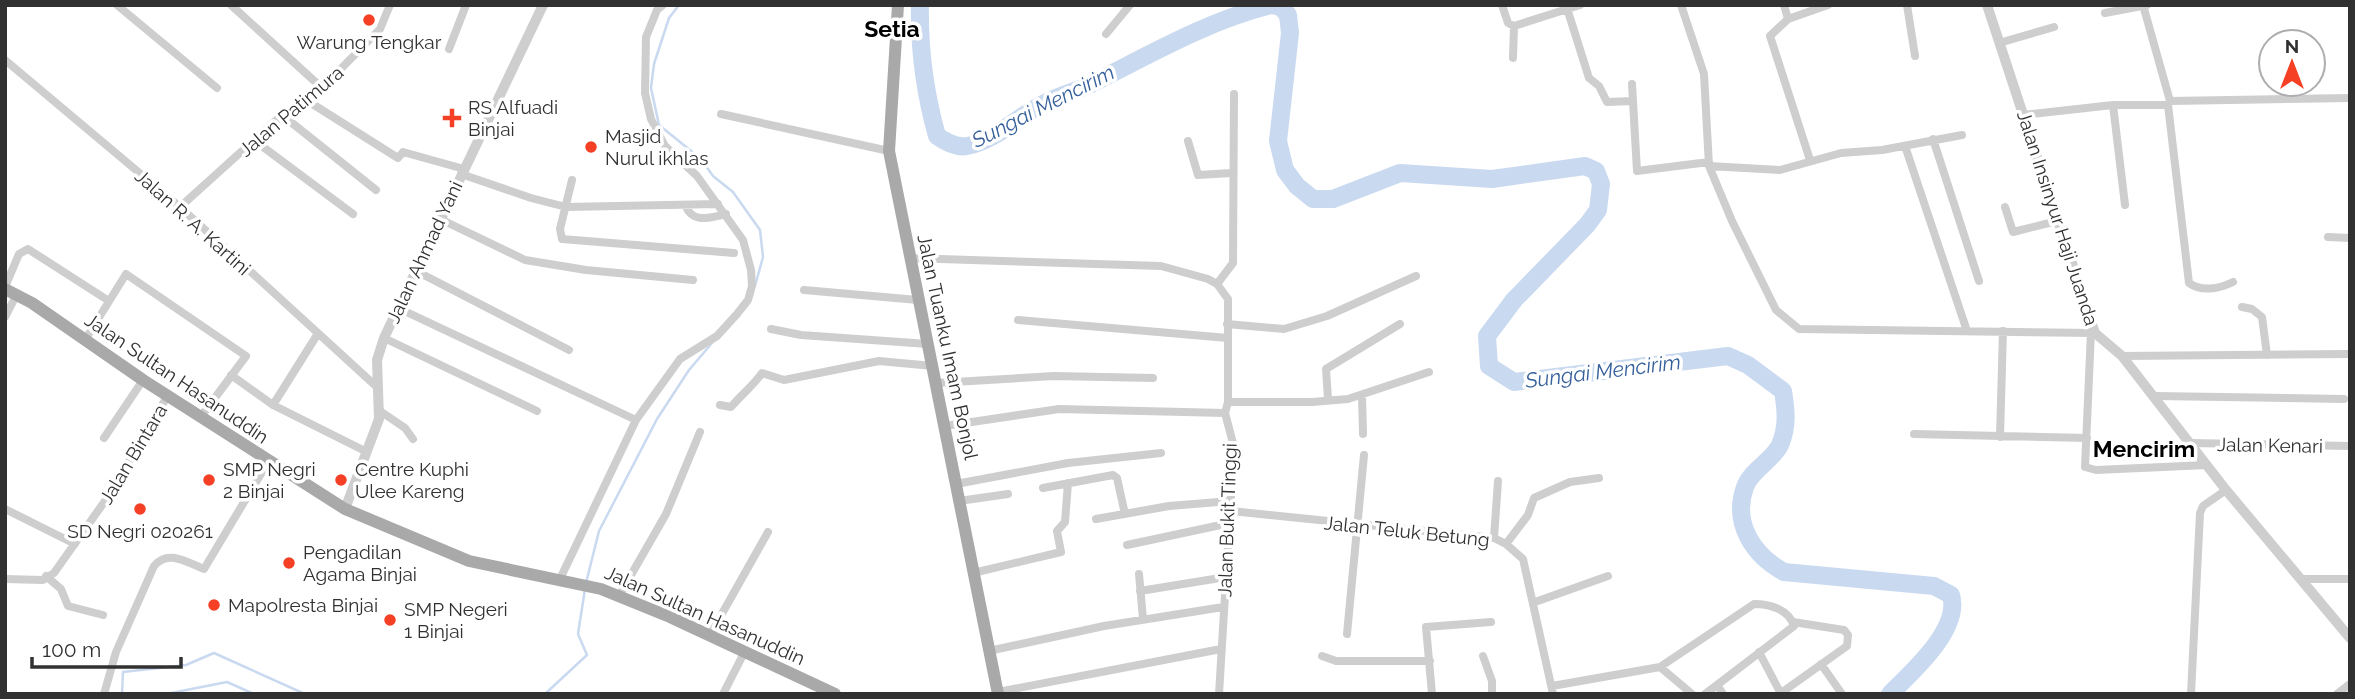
<svg xmlns="http://www.w3.org/2000/svg" width="2355" height="699" font-family="Raleway,sans-serif">
  <style>
    .lines { fill: none; stroke-linecap: round; stroke-linejoin: round }
    .stream { stroke: #c9d9f0; stroke-width: 2.5 }
    .river { stroke: #c9d9f0; stroke-width: 18 }
    .minor { stroke: #cecece; stroke-width: 8 }
    .tertiary { stroke: #cecece; stroke-width: 10 }
    .primary { stroke: #a9a9a9; stroke-width: 12 }
    .poi-dot { fill: #f54026; stroke: #fff; stroke-width: 2.5 }
    .labels { text-anchor: middle; dominant-baseline: central; stroke-width: 7; stroke-linejoin: round; paint-order: stroke }
    .poi-label { font-size: 19px; fill: #313131; stroke: #fff; text-anchor: start }
    .street-label { font-size: 19px; fill: #313131; stroke: #fff }
    .water-label { font-size: 21px; font-style: italic; fill: #36609c; stroke: #fff }
    .quarter-label { font-size: 23px; font-weight: bold; fill: #000; stroke: #fff }
  </style>
  <rect width="100%" height="100%" fill="#fff"/>
  <g class="lines">
    <path class="stream" d="M679,5L669,18L654,64L651,88L659,125L701,159L713,176L733,192L760,230L763,257L755,286
      M586,583L599,531L657,419L689,370L712,343
      M122,694L123,672L186,665L214,653L305,694
      M166,694L227,682L254,694
      M545,694L587,655L578,634L585,589"/>
    <path class="river" d="M920,5C919,50 925,93 937,136C946,142 956,148 967,146C995,141 1017,117 1041,105C1057,96 1075,92 1091,84C1149,55 1207,21 1271,5
      M1272,5L1281,7L1288,15L1290,33L1278,141L1285,170L1297,186L1313,199H1333L1400,173L1492,179L1585,166L1596,171L1601,184L1598,210L1587,225L1514,300L1487,336L1489,366L1514,382L1728,356L1748,365L1783,391C1786,410 1788,426 1780,445C1773,460 1751,470 1745,487C1732,523 1753,555 1784,572L1934,586L1951,595C1961,629 1913,671 1890,694"/>
    <path class="minor" d="M117,5L217,88
      M231,5L322,88
      M1502,5L1508,23L1514,26
      M1566,5L1589,78L1599,86L1607,102L1633,101
      M1681,5L1704,74L1709,166L1732,221L1776,310L1799,329L2095,333
      M1784,5L1788,19
      M1907,5L1915,56
      M2143,5L2170,101
      M2105,13L2147,5
      M1514,26L1580,5
      M1106,34L1130,5
      M1999,43L2054,27
      M449,49L466,5
      M1513,58L1514,26
      M5,60L180,207L378,388
      M1632,84L1637,171L1709,162
      M303,98L398,158L403,152L464,169
      M2113,105L2125,205
      M2168,105L2189,283C2201,292 2219,289 2233,282
      M721,114L889,151
      M282,115L376,190
      M2023,115L2113,105H2168L2170,101L2350,98
      M1933,139L1979,281
      M255,141L353,214
      M1188,141L1198,175L1231,173
      M1905,146L1967,331
      M1810,160L1770,36L1788,19L1828,5
      M1709,166L1780,170L1841,153L1882,150L1962,135
      M461,174L531,198L566,207L718,204
      M572,180L560,229L562,239L734,253
      M685,205C693,224 708,218 726,214
      M180,207L282,115L322,88L380,29L390,5
      M2005,207L2013,232L2057,221
      M440,219L525,260L586,270L693,280
      M2328,237L2350,238
      M909,258L1161,266L1208,279L1217,284L1228,299V402L1225,413L1234,447L1219,694
      M416,271L569,350
      M1217,284L1233,263L1234,94
      M5,287L19,254L28,249L109,301
      M804,290L918,300
      M2242,307L2252,309L2262,317L2267,355
      M398,308L636,420
      M5,317L17,294
      M1018,320L1228,338
      M1227,324L1284,329L1327,316L1416,276
      M771,329L801,335L928,344
      M2091,332L2085,467L2096,470L2207,465
      M384,338L537,411
      M85,340L126,274L246,356L200,418
      M2122,356L2350,354
      M231,375L273,405L367,452
      M937,383L1054,376L1153,378
      M1362,396L1363,434
      M2155,396L2344,399
      M1328,399L1326,369L1400,324
      M1228,402H1312L1348,399L1429,372
      M273,405L317,335
      M720,405L731,407C742,394 753,386 762,373L784,380L879,361L933,366
      M380,411L405,428L413,439
      M945,426L1059,409L1225,413
      M1914,434L2087,438
      M2000,437L2003,331
      M104,438L143,380
      M2190,443L2350,446
      M956,484L1068,463L1161,453
      M1043,488L1113,475L1117,478L1125,514
      M959,501L1008,494
      M5,509L75,544
      M1231,511L1494,538L1506,544L1523,559L1553,694
      M1096,519L1169,506L1231,501
      M1494,538L1498,481
      M1506,544L1528,515L1534,498L1570,482L1599,478
      M1127,545L1230,523
      M973,573L1061,552L1057,531L1065,522L1068,483
      M1139,574L1143,619
      M46,576L61,589L68,606L103,615
      M5,579L43,580L54,573L112,491L168,395
      M560,579L636,420L680,359L717,336L737,314L748,300L752,286L751,270L743,240L697,176L665,146L651,119L645,93L646,37L657,10L663,5
      M2301,579H2350
      M1140,591L1226,577
      M619,596L666,514L700,432
      M1535,602L1608,576
      M1347,634L1364,455
      M710,635L768,532
      M989,651L1104,626L1223,607
      M1759,652L1781,694
      M1322,656L1336,661H1430
      M1483,656L1492,681V694
      M1821,664L1842,694
      M1660,667L1692,694
      M1552,686L1660,667L1754,604C1769,604 1789,609 1794,626L1717,685
      M998,692L1221,649
      M1781,693L1847,646L1848,635L1844,630L1793,622
      M104,694L116,652L154,566C168,549 186,562 204,569L268,462
      M723,694L744,653
      M1432,694L1426,627L1491,622
      M1705,694L1717,685L1723,694
      M2191,694L2200,513L2203,506L2226,490
      M2337,694L2350,684"/>
    <path class="tertiary" d="M1987,5L2095,333L2122,356L2226,490L2350,638
      M345,509L379,419L377,360L384,338L543,5"/>
    <path class="primary" d="M898,5L889,151L998,694
      M5,289L32,303L143,380L345,509L469,561L601,589L670,617L835,694"/>
  </g>
  <g class="poi-dot">
    <circle cx="369" cy="20" r="7"/>
    <path d="M448.5 107.5h7v7h7v7h-7v7h-7v-7h-7v-7h7z"/>
    <circle cx="591" cy="147" r="7"/>
    <circle cx="209" cy="480" r="7"/>
    <circle cx="341" cy="480" r="7"/>
    <circle cx="140" cy="509" r="7"/>
    <circle cx="289" cy="563" r="7"/>
    <circle cx="214" cy="605" r="7"/>
    <circle cx="390" cy="620" r="7"/>
  </g>
  <g class="labels">
    <g class="poi-label">
      <text x="369" y="42" text-anchor="middle">Warung Tengkar</text>
      <text x="468" y="107">RS Alfuadi<tspan x="468" dy="22">Binjai</tspan></text>
      <text x="605" y="136">Masjid<tspan x="605" dy="22">Nurul ikhlas</tspan></text>
      <text x="223" y="469">SMP Negri<tspan x="223" dy="22">2 Binjai</tspan></text>
      <text x="355" y="469">Centre Kuphi<tspan x="355" dy="22">Ulee Kareng</tspan></text>
      <text x="140" y="531" text-anchor="middle">SD Negri 020261</text>
      <text x="303" y="552">Pengadilan<tspan x="303" dy="22">Agama Binjai</tspan></text>
      <text x="228" y="605">Mapolresta Binjai</text>
      <text x="404" y="609">SMP Negeri<tspan x="404" dy="22">1 Binjai</tspan></text>
    </g>
    <g class="street-label">
      <text transform="translate(291 111) rotate(-40)">Jalan Patimura</text>
      <text transform="translate(2058 218) rotate(72)">Jalan Insinyur Haji Juanda</text>
      <text transform="translate(193 222) rotate(42)">Jalan R. A. Kartini</text>
      <text transform="translate(424 252) rotate(-65)">Jalan Ahmad Yani</text>
      <text transform="translate(948 347) rotate(78)">Jalan Tuanku Imam Bonjol</text>
      <text transform="translate(177 378) rotate(34)">Jalan Sultan Hasanuddin</text>
      <text transform="translate(2270 445) rotate(1)">Jalan Kenari</text>
      <text transform="translate(133 454) rotate(-59)">Jalan Bintara</text>
      <text transform="translate(1227 520) rotate(-88)">Jalan Bukit Tinggi</text>
      <text transform="translate(1407 531) rotate(6)">Jalan Teluk Betung</text>
      <text transform="translate(705 615) rotate(24)">Jalan Sultan Hasanuddin</text>
    </g>
    <g class="water-label">
      <text transform="translate(1043 106) rotate(-27)">Sungai Mencirim</text>
      <text transform="translate(1603 371) rotate(-7)">Sungai Mencirim</text>
    </g>
    <g class="quarter-label">
      <text x="892" y="28">Setia</text>
      <text x="2144" y="448">Mencirim</text>
    </g>
  </g>
  <rect width="2355" height="699" fill="none" stroke="#313131" stroke-width="14"/>
  <g transform="translate(2292 63)"><circle r="33" fill="#ffffff" stroke="#adadad" stroke-width="2"/>
  <path d="M0-5L12 26L0 18L-12 26Z" fill="#f54026"/>
  <text y="-10" font-size="19" font-weight="bold" text-anchor="middle" fill="#313131">N</text>
  </g>
  <path d="M32 657v10h149v-10" fill="none" stroke="#313131" stroke-width="3.5"/>
  <text x="42" y="657" font-size="21" fill="#313131" stroke="#ffffff" stroke-width="5" paint-order="stroke">100 m</text>
</svg>
